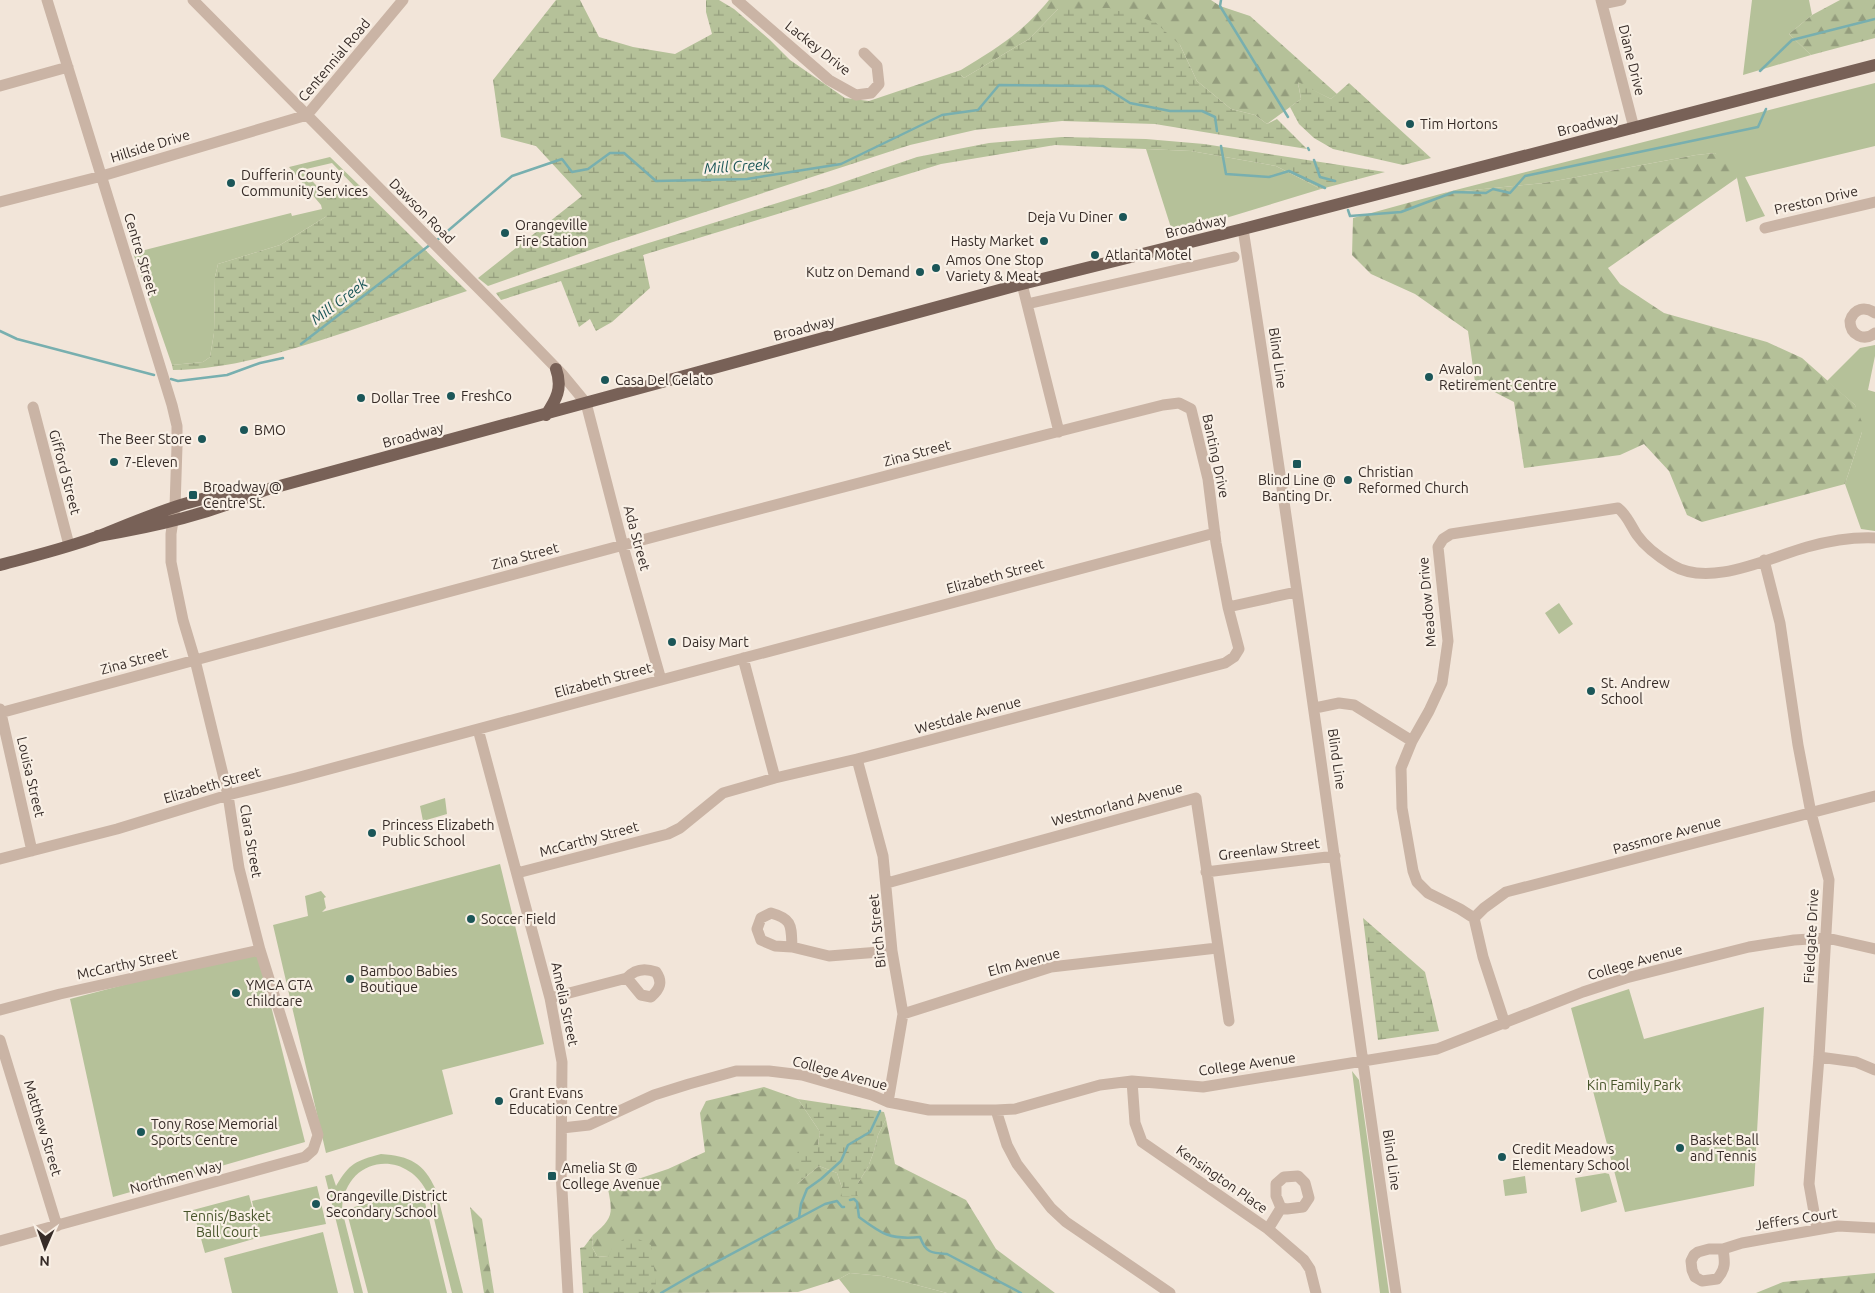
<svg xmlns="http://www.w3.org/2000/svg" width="1875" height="1293" font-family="Ubuntu,sans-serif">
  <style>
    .green { fill: #b5c199 }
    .forest { fill: url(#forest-firs) }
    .wetland { fill: url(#wetland-marsh) }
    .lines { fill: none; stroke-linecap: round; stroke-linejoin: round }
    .stream { stroke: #78afaf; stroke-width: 2.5 }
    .minor { stroke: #cab4a5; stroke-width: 11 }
    .major { stroke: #786157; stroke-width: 12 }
    .poi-dot { fill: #1b5658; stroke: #f9f0e6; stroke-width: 2 }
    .labels { text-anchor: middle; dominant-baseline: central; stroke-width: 4.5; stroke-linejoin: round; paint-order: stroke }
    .street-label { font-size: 14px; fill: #362b27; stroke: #f9f0e6 }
    .poi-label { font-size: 14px; fill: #362b27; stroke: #f9f0e6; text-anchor: start }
    .park-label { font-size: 14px; fill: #47542a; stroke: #f9f0e6 }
    .water-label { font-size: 15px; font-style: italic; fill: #1b5658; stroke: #f9f0e6 }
  </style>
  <defs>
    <pattern id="forest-firs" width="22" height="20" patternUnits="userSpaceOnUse" patternTransform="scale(1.25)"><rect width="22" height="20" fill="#b5c199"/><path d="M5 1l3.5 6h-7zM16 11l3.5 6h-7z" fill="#949d7d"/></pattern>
    <pattern id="wetland-marsh" width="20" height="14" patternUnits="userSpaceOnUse" patternTransform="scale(1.25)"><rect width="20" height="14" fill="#b5c199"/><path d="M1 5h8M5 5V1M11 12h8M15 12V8" fill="none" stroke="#949d7d"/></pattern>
  </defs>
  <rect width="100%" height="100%" fill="#f2e5d9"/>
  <path class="green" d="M1752,0H1809L1812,15L1789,34L1811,55L1743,75Z
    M1875,83V146L1745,177L1765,216L1746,222L1737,178L1715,153L1696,155L1544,183L1444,193Z
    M1146,149L1191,151L1276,166L1321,189L1173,234Z
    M330,157L361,187L356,188L332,163L302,170L327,197V216L280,245L218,264L215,277L214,333L210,357L203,362L172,365L133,253L291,213L292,216L322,209L321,205L289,167Z
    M1875,345V356L1868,390L1875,392V531L1861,529L1845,484L1862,432L1855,405L1827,381L1860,348Z
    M1559,603L1573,624L1559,634L1545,613Z
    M445,798L447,814L423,821L420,806Z
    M500,864L544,1044L442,1070L453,1114L326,1153L273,925L308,916L305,896L321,891L326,897L324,898L326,908L322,912Z
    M257,950L305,1142L113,1197L70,999Z
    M1629,989L1644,1039L1764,1007L1754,1186L1625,1212L1571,1008Z
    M1352,1071L1359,1080L1389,1293H1380Z
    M381,1154C410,1156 424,1163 436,1190L463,1293H452L428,1194C406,1147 344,1157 342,1210L363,1293H354L325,1176L332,1174L336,1186C350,1163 355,1161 381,1154Z
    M1605,1173L1609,1174L1617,1202L1581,1212L1575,1178Z
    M1525,1176L1527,1193L1505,1196L1503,1180Z
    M317,1186L326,1224L260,1237L205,1253L193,1210L249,1195L260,1236L252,1201Z
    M422,1190L447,1293H368L346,1209Z
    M323,1232L338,1293H232L224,1258Z
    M850,1273L882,1276L947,1293H850L839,1279Z"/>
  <path class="forest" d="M1049,0H1211L1220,6L1250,16L1337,94L1331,99L1298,83L1301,99L1267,124L1255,115L1231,109L1197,81L1180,45L1058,9L1029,39L964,78L961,75V70C997,48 1022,33 1049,0Z
    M1840,0H1875V38L1811,55L1789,34L1812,15Z
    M1715,153L1729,163L1737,178L1608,268L1620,284L1664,313L1767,342L1802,358L1855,405L1862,422V432L1845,484L1702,522L1687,515L1669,471L1644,444L1620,455L1524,468L1514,402L1475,382L1468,331L1415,294L1371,274L1352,255L1353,218L1444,193L1544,183L1696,155Z
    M764,1087L798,1099L820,1132L818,1145L797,1184L819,1166L837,1173L842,1188L858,1183L868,1167L874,1151L878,1135L886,1119L895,1164L966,1200L996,1249L1055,1293H947L882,1276L850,1273L839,1279L798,1292L647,1293L656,1284L608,1257L597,1256L592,1247L593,1235C613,1218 613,1214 608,1189L668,1169L705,1152L700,1113L706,1101Z
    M470,1207L482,1219L494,1293H484Z
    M1875,1273V1293H1756L1783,1282Z"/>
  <path class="wetland" d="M556,0H580L599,37L633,47L675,54L712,34L706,12V0H719L734,9L770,40L790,60L845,98L869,101L961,70V75L964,78L1029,39L1058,9L1109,8L1155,22L1180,45L1197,81L1231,109L1255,115L1267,124L1277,119L1307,149L1155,124L1062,121L975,130L910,145L610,243L488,286L478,278L582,196L536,146L501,137L493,80Z
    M1298,82L1331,99L1349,83L1431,158L1403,165L1333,149L1314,138L1299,124L1290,107L1301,99Z
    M1062,137L1146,139L1204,144L1385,172L1321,189L1276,166L1191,151L1055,145L941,164L643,255L650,288L612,322L596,331L590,319L579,327L561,281L501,300L496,293L642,245L829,187L917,157L989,143Z
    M361,187L467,291C425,305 384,319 343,333C287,351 233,369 173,370L172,365L203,362L210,357L214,333L215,277L218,264L280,245L327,216V197Z
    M1363,918L1425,972L1439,1031L1378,1040Z
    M798,1099L884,1112L886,1119L878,1135L874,1151L868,1167L858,1183V1196H842V1188L837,1173L819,1166L797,1184L795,1164L799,1146L818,1145L820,1132Z
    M593,1235L592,1247L597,1256L608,1257L613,1246L630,1235L651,1245L656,1285L647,1293H583L580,1248L584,1247Z"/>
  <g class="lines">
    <path class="stream" d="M1221,0L1220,6L1288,117
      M1760,71L1792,40L1875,19
      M1221,146L1226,174L1269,177L1289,171L1325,188
      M1308,148L1309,150
      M1314,160L1320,177L1335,181
      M1348,210L1350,216L1401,212L1454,192L1486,193L1493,189L1510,193L1525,176L1758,127L1766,109
      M436,241L512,176L562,159L572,172L588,169L610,153H624L656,181L747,179L841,164L942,115L978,110L999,85L1103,86L1130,103L1170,111H1202L1215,117L1217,131
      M0,331L17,339L154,375
      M301,344L431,244
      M171,379L178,381L227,375L260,363L283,358
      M850,1200L854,1199L857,1202L859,1217C882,1234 890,1240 920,1237C926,1253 931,1253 947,1254L1021,1293
      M799,1218L801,1204L807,1189L821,1179L841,1161L848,1145L870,1132L880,1111
      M661,1293L692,1275L825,1204L837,1201L842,1207H844"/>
    <path class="minor" d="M193,0L495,305L562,374L586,403L623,546L661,680
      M737,0L829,80L856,95L871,93L879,84L877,66L864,53
      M1601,0L1634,128
      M1602,4L1621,0
      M0,86L68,67
      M307,115L403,0
      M0,202L102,176L307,115
      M1765,228L1875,202
      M1243,229C1299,583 1344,939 1396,1293
      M1022,284L1059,432
      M1027,304L1234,257
      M1875,313C1865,306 1854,308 1850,321C1850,335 1864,342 1875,333
      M33,407L69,545
      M1764,560L1780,623L1798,745L1811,813L1829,880L1819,1057L1809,1184L1817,1229
      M1228,607L1296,592
      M743,658L775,778
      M1315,708L1339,703L1354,705L1412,741
      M0,709L32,851
      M0,713C387,608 774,503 1163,405L1179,403L1191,409L1208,479L1216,543L1228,607L1239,649L1234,657L1225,663L857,759L775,778L723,793L680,828L668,834L517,873
      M478,729L550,998L562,1062L561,1173L568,1293
      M857,759L883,856L892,951L903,1014L888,1102
      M0,859L117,829L228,795L296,778L661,680L1215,533
      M1206,872L1335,856
      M887,883L1196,798L1229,1021
      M1474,918L1484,908L1506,892L1875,796
      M792,947C791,926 793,919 771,913L761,918L757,929L761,940L775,946L792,947L829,956L892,951
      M550,998L627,978C635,969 645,968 656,972C663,982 660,989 651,997L641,995L627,978
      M0,1010L60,994L260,950
      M903,1014L1051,967L1217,948
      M1505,1024L1483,957L1474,918L1460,909L1428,893L1417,882L1413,871L1402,808L1401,768L1412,741L1429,711L1442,683L1448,641L1438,547L1443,539L1451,534L1618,508C1627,515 1631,526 1637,535C1646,548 1659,557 1672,565C1710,588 1768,558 1807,547C1829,541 1852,537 1875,538
      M0,1040L57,1226
      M1819,1057L1856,1062L1875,1070
      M1132,1081L1135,1123L1142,1142L1268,1229L1304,1260L1310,1269L1316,1293
      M996,1110L1007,1145L1017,1164L1051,1208L1066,1222L1170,1293
      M562,1128L589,1125L654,1095L689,1084L736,1071H769L802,1075L872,1095L888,1102L929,1110H996L1015,1109L1100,1085L1132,1081L1203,1087L1437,1049L1583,992L1626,978L1749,947L1794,940L1827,938L1875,949
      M1268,1229L1281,1208L1276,1196V1184L1284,1177L1298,1176L1305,1183L1309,1198L1303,1207L1287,1209L1281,1208
      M0,1241L305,1157L313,1150L318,1135L260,950L239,868L228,795L195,660L183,620L171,562V534L175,507L177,446V426L172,405L47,0
      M1723,1249C1725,1262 1726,1269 1717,1279L1702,1281L1695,1277L1692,1270L1691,1261L1694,1255L1698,1252L1709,1249H1723L1742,1243L1838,1226L1875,1228"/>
    <path class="major" d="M546,415C556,400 563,388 556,369
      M98,536C158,526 208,514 265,490L1022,284L1243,229L1875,65
      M0,565C33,556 67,548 99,536C147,517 196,495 249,491"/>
  </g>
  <g class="poi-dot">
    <circle cx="1410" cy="124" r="5"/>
    <circle cx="231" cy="183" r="5"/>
    <circle cx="1123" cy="217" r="5"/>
    <circle cx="505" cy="233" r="5"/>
    <circle cx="1044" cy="241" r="5"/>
    <circle cx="1095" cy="255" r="5"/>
    <circle cx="936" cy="268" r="5"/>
    <circle cx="920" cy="272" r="5"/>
    <circle cx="1429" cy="377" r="5"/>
    <circle cx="605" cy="380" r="5"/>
    <circle cx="451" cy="396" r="5"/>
    <circle cx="361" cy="398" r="5"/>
    <circle cx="244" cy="430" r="5"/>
    <circle cx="202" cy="439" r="5"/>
    <circle cx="114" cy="462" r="5"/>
    <rect x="1292" y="459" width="10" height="10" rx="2.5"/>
    <circle cx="1348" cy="480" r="5"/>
    <rect x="188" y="490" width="10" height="10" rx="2.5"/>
    <circle cx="672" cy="642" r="5"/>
    <circle cx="1591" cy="691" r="5"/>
    <circle cx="372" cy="833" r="5"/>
    <circle cx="471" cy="919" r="5"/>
    <circle cx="350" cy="979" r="5"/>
    <circle cx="236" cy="993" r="5"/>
    <circle cx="499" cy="1101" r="5"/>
    <circle cx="141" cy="1132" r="5"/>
    <circle cx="1680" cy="1148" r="5"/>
    <circle cx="1502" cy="1157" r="5"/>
    <rect x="547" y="1171" width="10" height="10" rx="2.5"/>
    <circle cx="316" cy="1204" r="5"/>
  </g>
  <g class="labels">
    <g class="street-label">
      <text transform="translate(818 48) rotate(38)">Lackey Drive</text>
      <text transform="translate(334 60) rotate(-50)">Centennial Road</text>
      <text transform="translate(1632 60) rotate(76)">Diane Drive</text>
      <text transform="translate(1588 124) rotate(-14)">Broadway</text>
      <text transform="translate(150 146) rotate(-17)">Hillside Drive</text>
      <text transform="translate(1816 200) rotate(-13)">Preston Drive</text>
      <text transform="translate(422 211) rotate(45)">Dawson Road</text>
      <text transform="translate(1196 226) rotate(-14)">Broadway</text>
      <text transform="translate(141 254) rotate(73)">Centre Street</text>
      <text transform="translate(804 328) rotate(-15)">Broadway</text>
      <text transform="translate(1278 358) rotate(82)">Blind Line</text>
      <text transform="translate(413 435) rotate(-15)">Broadway</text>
      <text transform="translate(917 453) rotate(-15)">Zina Street</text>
      <text transform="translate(1216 456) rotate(78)">Banting Drive</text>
      <text transform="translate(65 472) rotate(75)">Gifford Street</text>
      <text transform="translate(637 538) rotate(75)">Ada Street</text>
      <text transform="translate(525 556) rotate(-15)">Zina Street</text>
      <text transform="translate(995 576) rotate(-15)">Elizabeth Street</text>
      <text transform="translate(1427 602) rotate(-95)">Meadow Drive</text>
      <text transform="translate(134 661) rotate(-15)">Zina Street</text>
      <text transform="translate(603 680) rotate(-15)">Elizabeth Street</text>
      <text transform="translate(968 715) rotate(-15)">Westdale Avenue</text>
      <text transform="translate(1337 759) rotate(82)">Blind Line</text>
      <text transform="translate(31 777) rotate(77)">Louisa Street</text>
      <text transform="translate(212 785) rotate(-16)">Elizabeth Street</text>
      <text transform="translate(1117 804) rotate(-15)">Westmorland Avenue</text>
      <text transform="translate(1667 835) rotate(-15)">Passmore Avenue</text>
      <text transform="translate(589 839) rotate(-15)">McCarthy Street</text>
      <text transform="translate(251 841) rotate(80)">Clara Street</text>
      <text transform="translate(1269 849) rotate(-7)">Greenlaw Street</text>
      <text transform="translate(877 931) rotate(-96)">Birch Street</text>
      <text transform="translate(1811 936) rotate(-87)">Fieldgate Drive</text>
      <text transform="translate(1024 962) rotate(-15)">Elm Avenue</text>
      <text transform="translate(1635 962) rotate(-16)">College Avenue</text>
      <text transform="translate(127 964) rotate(-12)">McCarthy Street</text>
      <text transform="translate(565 1004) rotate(78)">Amelia Street</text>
      <text transform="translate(1247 1064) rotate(-8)">College Avenue</text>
      <text transform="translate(840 1073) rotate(15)">College Avenue</text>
      <text transform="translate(43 1128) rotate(73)">Matthew Street</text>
      <text transform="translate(1392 1160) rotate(82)">Blind Line</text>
      <text transform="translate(176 1177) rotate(-15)">Northmen Way</text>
      <text transform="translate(1222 1179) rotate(35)">Kensington Place</text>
      <text transform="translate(1796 1219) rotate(-9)">Jeffers Court</text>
    </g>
    <g class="poi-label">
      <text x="1420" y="124">Tim Hortons</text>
      <text x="241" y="175">Dufferin County<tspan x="241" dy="16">Community Services</tspan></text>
      <text x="1113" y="217" text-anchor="end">Deja Vu Diner</text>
      <text x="515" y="225">Orangeville<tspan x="515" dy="16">Fire Station</tspan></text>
      <text x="1034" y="241" text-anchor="end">Hasty Market</text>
      <text x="1105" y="255">Atlanta Motel</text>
      <text x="946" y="260">Amos One Stop<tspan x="946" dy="16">Variety &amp; Meat</tspan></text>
      <text x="910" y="272" text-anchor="end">Kutz on Demand</text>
      <text x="1439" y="369">Avalon<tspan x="1439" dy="16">Retirement Centre</tspan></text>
      <text x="615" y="380">Casa Del Gelato</text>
      <text x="461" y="396">FreshCo</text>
      <text x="371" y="398">Dollar Tree</text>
      <text x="254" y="430">BMO</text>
      <text x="192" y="439" text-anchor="end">The Beer Store</text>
      <text x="124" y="462">7-Eleven</text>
      <text x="1358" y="472">Christian<tspan x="1358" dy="16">Reformed Church</tspan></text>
      <text x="1297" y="480" text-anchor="middle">Blind Line @<tspan x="1297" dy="16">Banting Dr.</tspan></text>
      <text x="203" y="487">Broadway @<tspan x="203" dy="16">Centre St.</tspan></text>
      <text x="682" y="642">Daisy Mart</text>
      <text x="1601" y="683">St. Andrew<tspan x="1601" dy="16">School</tspan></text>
      <text x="382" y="825">Princess Elizabeth<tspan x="382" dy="16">Public School</tspan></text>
      <text x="481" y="919">Soccer Field</text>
      <text x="360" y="971">Bamboo Babies<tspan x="360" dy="16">Boutique</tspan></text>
      <text x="246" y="985">YMCA GTA<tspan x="246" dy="16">childcare</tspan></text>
      <text x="509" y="1093">Grant Evans<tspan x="509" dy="16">Education Centre</tspan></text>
      <text x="151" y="1124">Tony Rose Memorial<tspan x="151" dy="16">Sports Centre</tspan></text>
      <text x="1690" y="1140">Basket Ball<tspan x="1690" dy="16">and Tennis</tspan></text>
      <text x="1512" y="1149">Credit Meadows<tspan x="1512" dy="16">Elementary School</tspan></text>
      <text x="562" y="1168">Amelia St @<tspan x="562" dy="16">College Avenue</tspan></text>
      <text x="326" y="1196">Orangeville District<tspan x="326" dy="16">Secondary School</tspan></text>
    </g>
    <g class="park-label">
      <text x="1634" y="1085">Kin Family Park</text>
      <text x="227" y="1216">Tennis/Basket<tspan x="227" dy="16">Ball Court</tspan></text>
    </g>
    <g class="water-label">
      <text transform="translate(737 166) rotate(-4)">Mill Creek</text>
      <text transform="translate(339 301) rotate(-37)">Mill Creek</text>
    </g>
  </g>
  <g transform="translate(45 1248) rotate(182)" stroke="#f9f0e6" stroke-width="4" paint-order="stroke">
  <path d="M0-4L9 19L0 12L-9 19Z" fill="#362b27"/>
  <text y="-8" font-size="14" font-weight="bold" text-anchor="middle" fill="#362b27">N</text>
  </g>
</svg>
